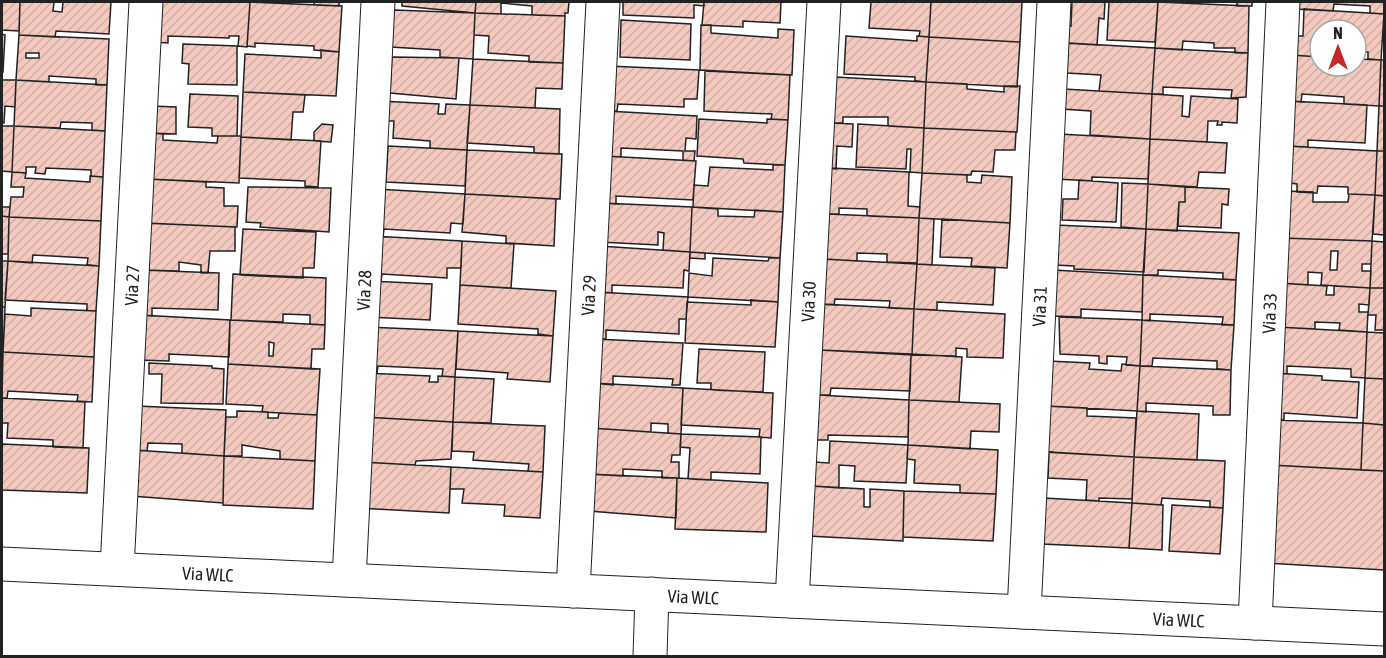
<svg xmlns="http://www.w3.org/2000/svg" width="1386" height="658" font-family="'Asap Condensed',sans-serif">
  <style>
    .building { fill: url(#building-hatch); stroke: #222; stroke-width: 1.5; fill-rule: evenodd }
    .lines { fill: none; stroke-linecap: round; stroke-linejoin: round }
    .minor-casing { stroke: #222; stroke-width: 35 }
    .tertiary-casing { stroke: #222; stroke-width: 35 }
    .minor { stroke: #fff; stroke-width: 33 }
    .tertiary { stroke: #fff; stroke-width: 33 }
    .labels { text-anchor: middle; dominant-baseline: central; stroke-width: 4.5; stroke-linejoin: round; paint-order: stroke }
    .street-label { font-size: 18px; fill: #222; stroke: #fff }
  </style>
  <defs>
    <pattern id="building-hatch" width="6" height="6" patternUnits="userSpaceOnUse" patternTransform="scale(1.5)"><rect width="6" height="6" fill="#f3c9c0"/><path d="M-1 1l2-2M0 6l6-6M5 7l2-2" fill="none" stroke="#d0aca5"/></pattern>
  </defs>
  <rect width="100%" height="100%" fill="#fff"/>
  <path class="building" d="M2,2H20L19,31L2,30Z
    M20,2H54L53,11L62,12L63,2H111L109,34L56,31L55,37L19,35Z
    M155,2H250L247,47L238,46L239,36H229V38L168,36V43L153,42Z
    M250,2L342,6L339,52L314,50V46L255,43V47L247,46Z
    M314,2H339V6L314,5Z
    M402,2H476L475,13L402,6Z
    M476,2H569L568,13H565V16L532,15V6L501,3V14L475,13Z
    M623,2H704V6L694,5V18L623,15Z
    M704,2H781L780,23L743,21V27L702,25Z
    M871,2H931L929,37L919,36L920,31L869,28Z
    M931,2H1022L1020,42L929,37Z
    M1072,2H1105L1104,19L1099,18L1097,45L1065,43L1066,25L1071,26Z
    M1109,2H1158L1155,42L1107,40Z
    M1158,2L1249,6L1248,53H1235V48H1214V43L1183,41L1182,50L1155,48Z
    M1237,2H1252V6H1237Z
    M1293,2H1384V14L1370,13V6L1334,4L1333,11L1294,9Z
    M1304,9L1384,14L1381,60L1368,59V52H1356V30H1320V57L1291,55L1292,36H1303Z
    M394,10L475,13L473,59L440,57V50L391,47Z
    M475,13L565,16L563,63L529,62V56L488,53L489,36L474,35Z
    M621,20L691,24L690,60L620,57Z
    M701,25H711V33L778,38V29L794,30L792,75L700,70Z
    M2,34L5,35L3,72H2Z
    M19,35L109,39L107,85H96V79L49,76V82L16,80ZM26,53H39V58H26Z
    M846,36L917,41V36L929,37L926,82L915,81V77L844,74Z
    M929,37L1020,42L1017,87L926,82Z
    M1068,43L1155,48L1152,94L1099,91L1101,75L1067,73Z
    M183,44L237,46V85L188,84L189,64L182,63Z
    M1155,48L1248,53L1246,97L1231,98L1232,90L1163,87V94H1152Z
    M321,50L339,52L336,96L243,92L245,54L321,58Z
    M1291,55L1320,57V66H1356V59L1381,60L1379,106L1344,104V97L1302,94L1301,102L1289,101Z
    M392,57L459,58L456,99L390,93Z
    M473,59L563,63L562,89L536,88L535,108L470,105Z
    M1381,60H1384V106H1379Z
    M608,66L699,70L697,99H684V107L618,104L617,111H606Z
    M705,71L790,75L788,120L771,119L772,114L704,111Z
    M835,77L926,82L924,128L888,126V117H843V123H833Z
    M2,80H16L15,107L5,106L4,123H2Z
    M16,80L107,85L105,131L92,130V123L61,122L60,128L14,126Z
    M926,82L967,84V89L1004,92V86H1020L1017,132L924,128Z
    M1063,89L1152,94L1150,139L1090,135L1091,111L1062,109Z
    M243,92L305,95L303,112H293L291,140L241,137Z
    M190,94L238,96L237,136H212V128L188,127Z
    M1152,94L1183,96L1182,116L1189,117L1191,96L1238,99L1237,123L1222,122V125H1217L1218,121H1208L1207,142L1150,139Z
    M379,101L439,104L438,114H445L446,104L470,105L467,150L430,148V141L393,138L394,121H378Z
    M1289,101L1367,105L1365,143L1308,140V147L1286,146Z
    M470,105L560,109L559,154L534,153V147L467,143Z
    M151,106L176,107V134L149,133Z
    M1379,106H1384V151H1377Z
    M606,111L697,116L696,139L686,138L685,151H695L694,161L683,160V151L621,148V157L604,156Z
    M699,119L767,123V119L788,120L785,165L744,163L743,159L697,156Z
    M833,123L853,124L852,147L837,146L836,169L830,168Z
    M322,124L333,125L331,142L314,141V132Z
    M858,124L924,128L922,173L910,172L911,149H907L906,169L856,167Z
    M2,126H14L12,172L2,171Z
    M14,126L105,131L103,177L91,176V170L46,168L45,174L35,173L36,167H26V173L12,172Z
    M924,128L1016,132L1015,150H995L993,172L972,171L971,175L922,173Z
    M149,133L163,134V140L217,143L218,136H241L239,183L147,179Z
    M1059,134L1150,139L1148,179L1092,177V181L1056,179Z
    M241,137L321,141L318,187L305,186V181L239,178Z
    M1150,139L1227,143L1225,173L1199,172L1197,187L1148,184Z
    M388,146L467,150L465,186L386,182Z
    M1286,146L1377,151L1375,195L1348,194V187L1318,186L1317,193L1297,192V184L1290,183Z
    M467,150L562,154L560,199L465,194Z
    M1377,151H1384V196L1375,195Z
    M604,156L696,161L693,200L616,196V204L601,203Z
    M773,165H785L783,212L693,207L694,185L708,186L710,167L773,170Z
    M830,168L909,172L908,206L920,207L919,218L867,216V209L839,208V214H828Z
    M12,172L26,173L25,178L90,182V176L103,177L101,221L9,217L11,197H23L24,187H11Z
    M922,173L967,175V182L981,183L982,175L1012,177L1010,223L919,218Z
    M147,179L206,182V187L224,188V206H238L237,227L145,223Z
    M1079,180L1118,183L1116,222L1062,220L1063,199H1078Z
    M1122,183L1148,184L1146,229L1121,227Z
    M1148,184L1185,187V202H1179L1177,231L1146,229Z
    M248,187L331,188L329,232L260,227L261,223L246,222Z
    M1185,187L1229,189L1228,205L1222,204L1221,228L1178,226L1179,202H1185Z
    M375,189L465,194L463,224L451,223L450,233L384,229L383,237L372,236Z
    M1284,191L1313,192V202H1348L1349,194L1375,195L1372,241L1281,238Z
    M465,194L556,199L554,246L506,243V236L462,232Z
    M1375,195L1384,196V235L1373,234Z
    M601,203L692,207L690,252L663,250L664,233L658,232V245L599,242Z
    M2,207H10L9,217L2,216Z
    M692,207L718,209V216L754,217L755,210L783,212L780,258L690,252Z
    M828,214L919,218L917,263L887,262V254L857,253V261L825,259Z
    M2,216L9,217L8,254H2Z
    M9,217L101,221L99,266L87,265L88,258L33,255L32,263L8,261Z
    M919,218L934,219L932,265L917,264Z
    M942,219L1010,223L1007,268L971,266L972,258L940,257Z
    M142,223L235,227V251H210L208,273H201V265L179,262V271L142,270Z
    M1055,225L1146,229L1144,272L1074,269V266L1055,265Z
    M243,229L316,232L314,268H303V278L240,275Z
    M1146,229L1239,233L1236,280L1223,279V273L1158,270V275H1143Z
    M372,236L462,241L461,268H447V278L382,274L381,281H370Z
    M1281,238L1372,241L1371,264H1362V271H1371L1370,288L1321,285L1322,273L1308,272V285L1279,283ZM1331,251H1338L1337,270H1330Z
    M462,241L514,244L511,288L460,285Z
    M1372,241L1384,242V288H1370Z
    M599,246L690,252L689,271L684,270L683,288L612,285V293L596,292Z
    M690,252L705,253V259L690,258Z
    M713,258L768,261L769,258H780L778,302L688,297L689,273L712,276Z
    M822,259L917,264L914,309L889,308L890,301L835,299L834,305L819,304Z
    M2,261H8L5,307H2Z
    M8,261L99,266L96,311H87V304L5,300Z
    M917,264L995,268L993,305L937,302V310L914,309Z
    M142,270L219,273L218,310L152,308V316L140,315Z
    M1053,270L1143,275L1142,312L1081,309V317L1051,316Z
    M233,274L326,278L325,325L310,324V315L283,314V322L231,320Z
    M1143,275L1236,280L1234,325H1222L1223,317L1150,314V321L1142,320Z
    M370,281L432,284L430,320L368,317Z
    M1279,283L1327,286L1326,295H1334V286L1370,288L1369,305L1359,304V312H1368L1367,332L1339,330L1340,323L1315,322V329L1277,327Z
    M460,285L556,291L553,336L538,334V329L458,324Z
    M1370,288H1384V330H1375L1376,315H1368Z
    M596,292L688,297L686,319H679V334L606,330V339H591Z
    M751,300L778,302L775,347L685,343L687,302L751,305Z
    M823,304L914,309L912,355L820,350Z
    M2,307H5L3,352H2Z
    M31,308L96,311L94,357L3,352L5,314L31,316Z
    M914,309L1005,314L1003,358L967,357V349L956,348V356L912,355Z
    M140,315L230,320L229,357L169,354V361L138,360Z
    M1059,317L1142,320L1140,366L1126,365L1127,357L1107,356V364L1099,363V356L1060,354Z
    M230,320L325,325L324,349H312L311,369L228,364ZM269,342L274,343L273,356H269Z
    M1142,320L1234,325L1231,370L1217,369V361L1153,358L1152,366H1140Z
    M367,327L458,331L455,377L442,376L443,369L378,366L377,373H365Z
    M1277,327L1367,332L1365,378L1351,377V369L1287,366V374L1274,373Z
    M458,331L553,336L550,382L507,379L508,373L456,369Z
    M1367,332L1384,333V379L1365,378Z
    M594,339L683,343L680,385H672L673,379L613,376V385L592,383Z
    M699,349L765,352L763,392L711,390V383H697Z
    M820,350L911,354L910,391L831,388L830,395H818Z
    M3,352L94,357L92,402L77,401L78,395L8,391L7,398H2Z
    M911,354L962,357L959,402L909,400Z
    M1048,361L1090,363L1089,369L1121,371L1122,364L1140,366L1137,411L1046,406Z
    M149,363L212,366V368L224,369L223,404L161,403L162,374H149Z
    M228,364L320,369L317,415L262,412L263,406L226,404Z
    M1140,366L1231,370L1230,415H1213V406L1146,403V412L1137,411Z
    M365,373L430,376L429,382H438V376L455,377L453,422L363,417Z
    M1274,373L1322,376V380L1359,382L1357,418L1284,413V420H1272Z
    M455,377L494,379L491,423L453,422Z
    M1365,378L1384,379V425L1363,423Z
    M592,383L683,388L681,434L668,433V424L651,423V432L590,428Z
    M683,388L773,393L771,438L759,437L760,429L681,425Z
    M818,395L909,400L908,437L828,435V440H816Z
    M2,398L85,402L83,448L53,447V440L7,438L8,423H2Z
    M909,400L1000,404L999,432L971,431L970,449L908,445Z
    M137,406L226,410L224,456L182,453V444L148,443L147,451L134,450Z
    M1046,406L1087,408V416L1136,418L1134,457L1043,452Z
    M237,411L268,412V418H278L279,413L317,415L315,461L280,459V451L242,445V456H224L226,417H237Z
    M1137,411L1199,414L1197,460L1134,457Z
    M363,417L453,422L451,459L416,461L415,465L361,462Z
    M1272,420L1363,423L1361,470L1269,465Z
    M453,422L545,426L543,472L528,471L529,464L473,460L474,452L452,451Z
    M1363,423L1384,425V471L1361,470Z
    M590,428L681,434L680,455H672L671,462H679V478H662V471L623,469V476L587,474Z
    M681,434L761,437L760,474L711,472V480L688,479L690,448L680,447Z
    M830,441L908,445L906,483L854,481L855,466L839,465V488L813,486L814,462L829,463Z
    M2,444L89,448L87,493L2,490Z
    M908,445L998,450L996,494L960,493V485L914,483L915,460L907,459Z
    M134,450L224,456L223,503L131,496Z
    M1049,452L1134,457L1132,499L1099,498V501L1086,500L1087,480L1048,478Z
    M224,456L315,461L313,509L223,505Z
    M1134,457L1225,461L1223,508L1210,507V501L1162,498L1161,505L1132,503Z
    M361,462L451,467L449,513L358,508Z
    M1269,465L1384,471V570L1264,563Z
    M451,467L543,472L540,518L504,516L505,505L462,503L464,489H450Z
    M587,474L677,478L676,518L589,511Z
    M677,478L768,483L766,532L675,529Z
    M812,486L864,489V507H870V489L904,491L903,541L808,536Z
    M904,491L996,494L993,541L903,537Z
    M1044,498L1132,503L1129,548L1042,544Z
    M1132,503L1163,505L1162,550L1129,548Z
    M1172,505L1223,508L1220,554L1169,551Z"/>
  <g class="lines">
    <g class="minor-casing">
      <g id="minor">
        <path id="s1" d="M117,569L146,2"/>
        <path id="s2" d="M349,580L378,2"/>
        <path id="s3" d="M573,591L603,2"/>
        <path id="s4" d="M792,601L824,2"/>
        <path id="s5" d="M1024,612L1054,2"/>
        <path id="s6" d="M1255,623L1283,2"/>
      </g>
    </g>
    <g class="tertiary-casing">
      <g id="tertiary">
        <path id="s7" d="M2,564L1384,629"/>
        <path d="M650,656L652,594"/>
      </g>
    </g>
    <use href="#minor" class="minor"/>
    <use href="#tertiary" class="tertiary"/>
  </g>
  <g class="labels">
    <g class="street-label">
      <text stroke="none"><textPath href="#s1" startOffset="284">Via 27</textPath></text>
      <text stroke="none"><textPath href="#s2" startOffset="290">Via 28</textPath></text>
      <text stroke="none"><textPath href="#s3" startOffset="296">Via 29</textPath></text>
      <text stroke="none"><textPath href="#s4" startOffset="300">Via 30</textPath></text>
      <text stroke="none"><textPath href="#s5" startOffset="306">Via 31</textPath></text>
      <text stroke="none"><textPath href="#s6" startOffset="310">Via 33</textPath></text>
      <text stroke="none"><textPath href="#s7" startOffset="206">Via WLC</textPath></text>
      <text stroke="none"><textPath href="#s7" startOffset="692">Via WLC</textPath></text>
      <text stroke="none"><textPath href="#s7" startOffset="1178">Via WLC</textPath></text>
    </g>
  </g>
  <rect width="1386" height="658" fill="none" stroke="#222222" stroke-width="6"/>
  <g transform="translate(1338 48)"><circle r="28" fill="#ffffff" stroke="#a7a7a7" stroke-width="1.5"/>
  <path d="M0-4.5L10 22L0 15L-10 22Z" fill="#c62828"/>
  <text y="-9" font-size="16" font-weight="bold" text-anchor="middle" fill="#222222">N</text>
  </g>
</svg>
